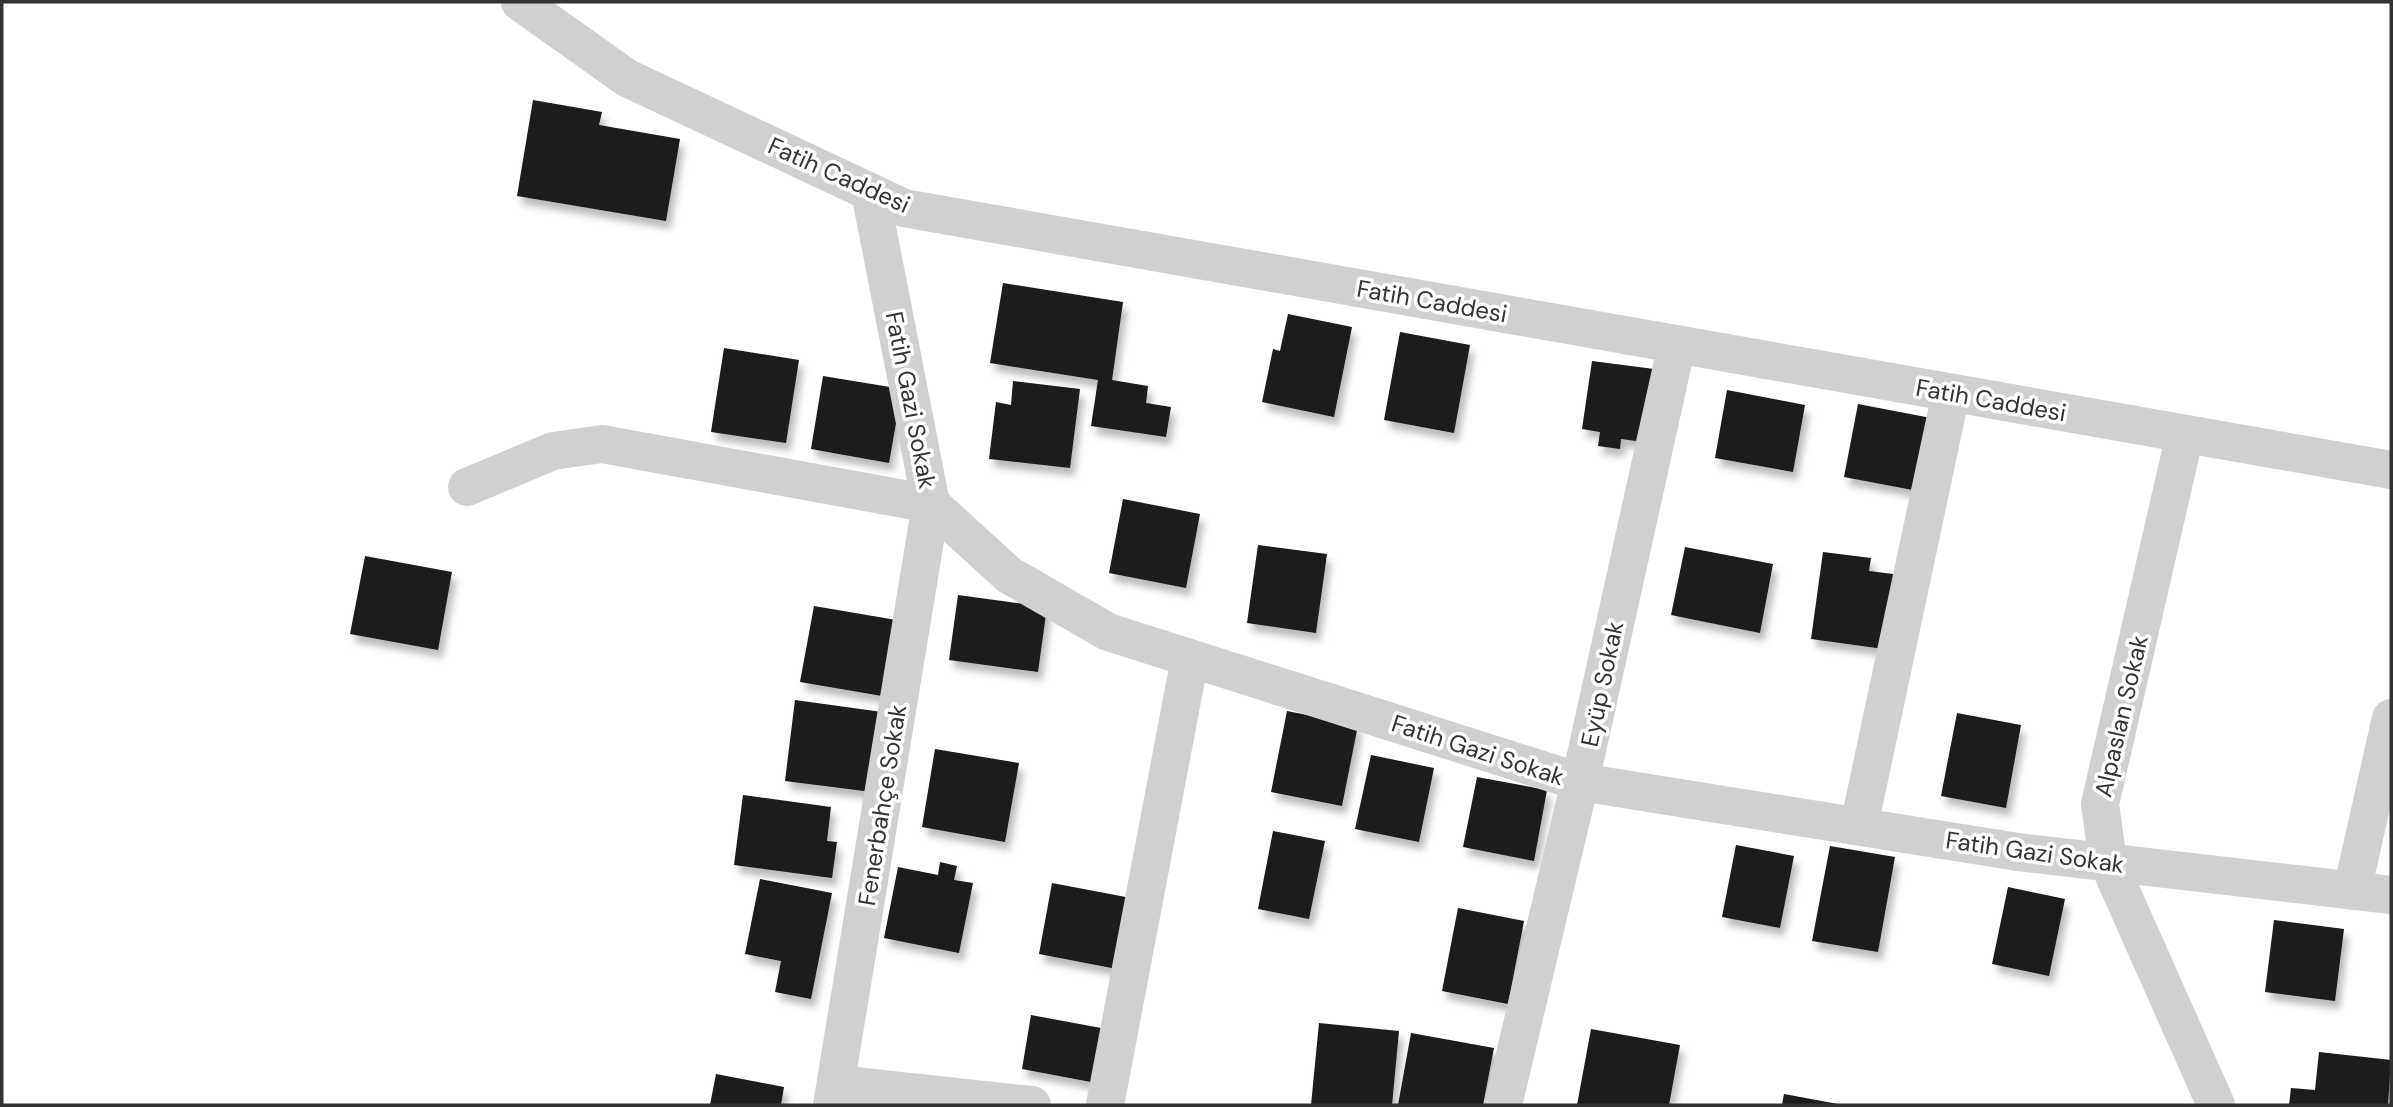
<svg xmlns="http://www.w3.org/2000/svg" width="2393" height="1107" font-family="'DM Sans',sans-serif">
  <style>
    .building { fill: #1a1a1a; filter: url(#shadow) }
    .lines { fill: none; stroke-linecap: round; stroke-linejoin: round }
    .minor { stroke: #d0d0d0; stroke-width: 38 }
    .labels { text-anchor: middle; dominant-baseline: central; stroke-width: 7; stroke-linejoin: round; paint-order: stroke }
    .street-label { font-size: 24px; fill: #333; stroke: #fff }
  </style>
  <defs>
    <filter id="shadow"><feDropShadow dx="4.5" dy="8" stdDeviation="3.5" flood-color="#0004"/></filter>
  </defs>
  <rect width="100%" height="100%" fill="#fff"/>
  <path class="building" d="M533,100L602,112L599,125L680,139L666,221L517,196Z
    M1003,283L1123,302L1112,380L1148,386L1146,403L1171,407L1166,437L1091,426L1098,380L990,363Z
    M1288,314L1352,327L1334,417L1262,402L1273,349L1280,351Z
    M1400,332L1470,345L1454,433L1384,420Z
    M724,348L799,360L786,443L711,432Z
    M1592,361L1662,370L1652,443L1621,439L1620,449L1598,446L1600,432L1582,429Z
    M823,376L902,389L889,463L811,449Z
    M1013,381L1080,389L1070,468L989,459L996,402L1011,405Z
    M1727,390L1805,405L1793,472L1715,458Z
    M1858,404L1931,418L1918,491L1844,477Z
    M1123,499L1200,514L1186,588L1109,573Z
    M1258,545L1327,554L1316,633L1247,623Z
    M1685,547L1773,564L1760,633L1671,615Z
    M1823,552L1871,558L1869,571L1901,575L1891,650L1811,639Z
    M365,556L452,572L438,650L350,634Z
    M958,595L1047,607L1038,672L949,660Z
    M814,606L908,622L894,698L800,682Z
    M795,700L882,712L872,792L785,781Z
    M1287,711L1358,725L1342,806L1271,792Z
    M1957,713L2021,725L2006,808L1941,796Z
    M935,749L1019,763L1005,842L922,827Z
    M1371,755L1434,768L1419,842L1355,829Z
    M1477,777L1547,790L1534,861L1463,847Z
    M743,795L831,807L827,841L837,842L832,878L734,865Z
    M1273,831L1325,841L1309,919L1258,909Z
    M1736,845L1794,856L1780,928L1722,917Z
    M1830,846L1895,857L1878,952L1812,941Z
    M940,862L957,866L954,880L973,883L959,953L884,938L898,867L938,875Z
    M760,879L832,893L811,999L775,992L781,961L745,954Z
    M1052,883L1131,898L1117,969L1039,954Z
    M2008,887L2065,899L2049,976L1992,964Z
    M1458,908L1524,921L1508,1004L1442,991Z
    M2274,920L2344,929L2335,1001L2265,992Z
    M1031,1015L1101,1028L1091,1082L1022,1069Z
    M1319,1023L1399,1031L1392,1105H1311Z
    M1591,1029L1680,1045L1669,1105H1577Z
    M1411,1033L1494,1048L1483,1105H1398Z
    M2319,1052L2391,1060L2388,1105H2289L2291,1088L2315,1090Z
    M716,1074L784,1087L781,1105H710Z
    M1784,1094L1838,1104V1105H1782Z"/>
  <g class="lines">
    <path class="minor" d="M520,2L627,78L904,208L2391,470
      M870,192L931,504L1009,575L1108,632L1580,782L2018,852L2391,895
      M2185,434L2100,804L2108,862L2216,1105
      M467,487L553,451L602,444L931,504L832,1105
      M1859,826L1951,393
      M2352,891L2391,718
      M836,1084L1032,1105
      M1105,1105L1190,658
      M1503,1105L1580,782L1677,344"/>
  </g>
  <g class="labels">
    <g class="street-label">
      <text transform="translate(839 175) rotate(24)">Fatih Caddesi</text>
      <text transform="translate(1432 301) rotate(10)">Fatih Caddesi</text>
      <text transform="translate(911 400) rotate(79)">Fatih Gazi Sokak</text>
      <text transform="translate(1991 400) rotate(10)">Fatih Caddesi</text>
      <text transform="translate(1602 684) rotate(-78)">Eyüp Sokak</text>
      <text transform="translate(2121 716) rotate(-77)">Alpaslan Sokak</text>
      <text transform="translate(1478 750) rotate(18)">Fatih Gazi Sokak</text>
      <text transform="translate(882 805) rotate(-81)">Fenerbahçe Sokak</text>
      <text transform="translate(2035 852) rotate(8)">Fatih Gazi Sokak</text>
    </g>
  </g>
  <rect width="2393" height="1107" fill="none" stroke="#333333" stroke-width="7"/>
</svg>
